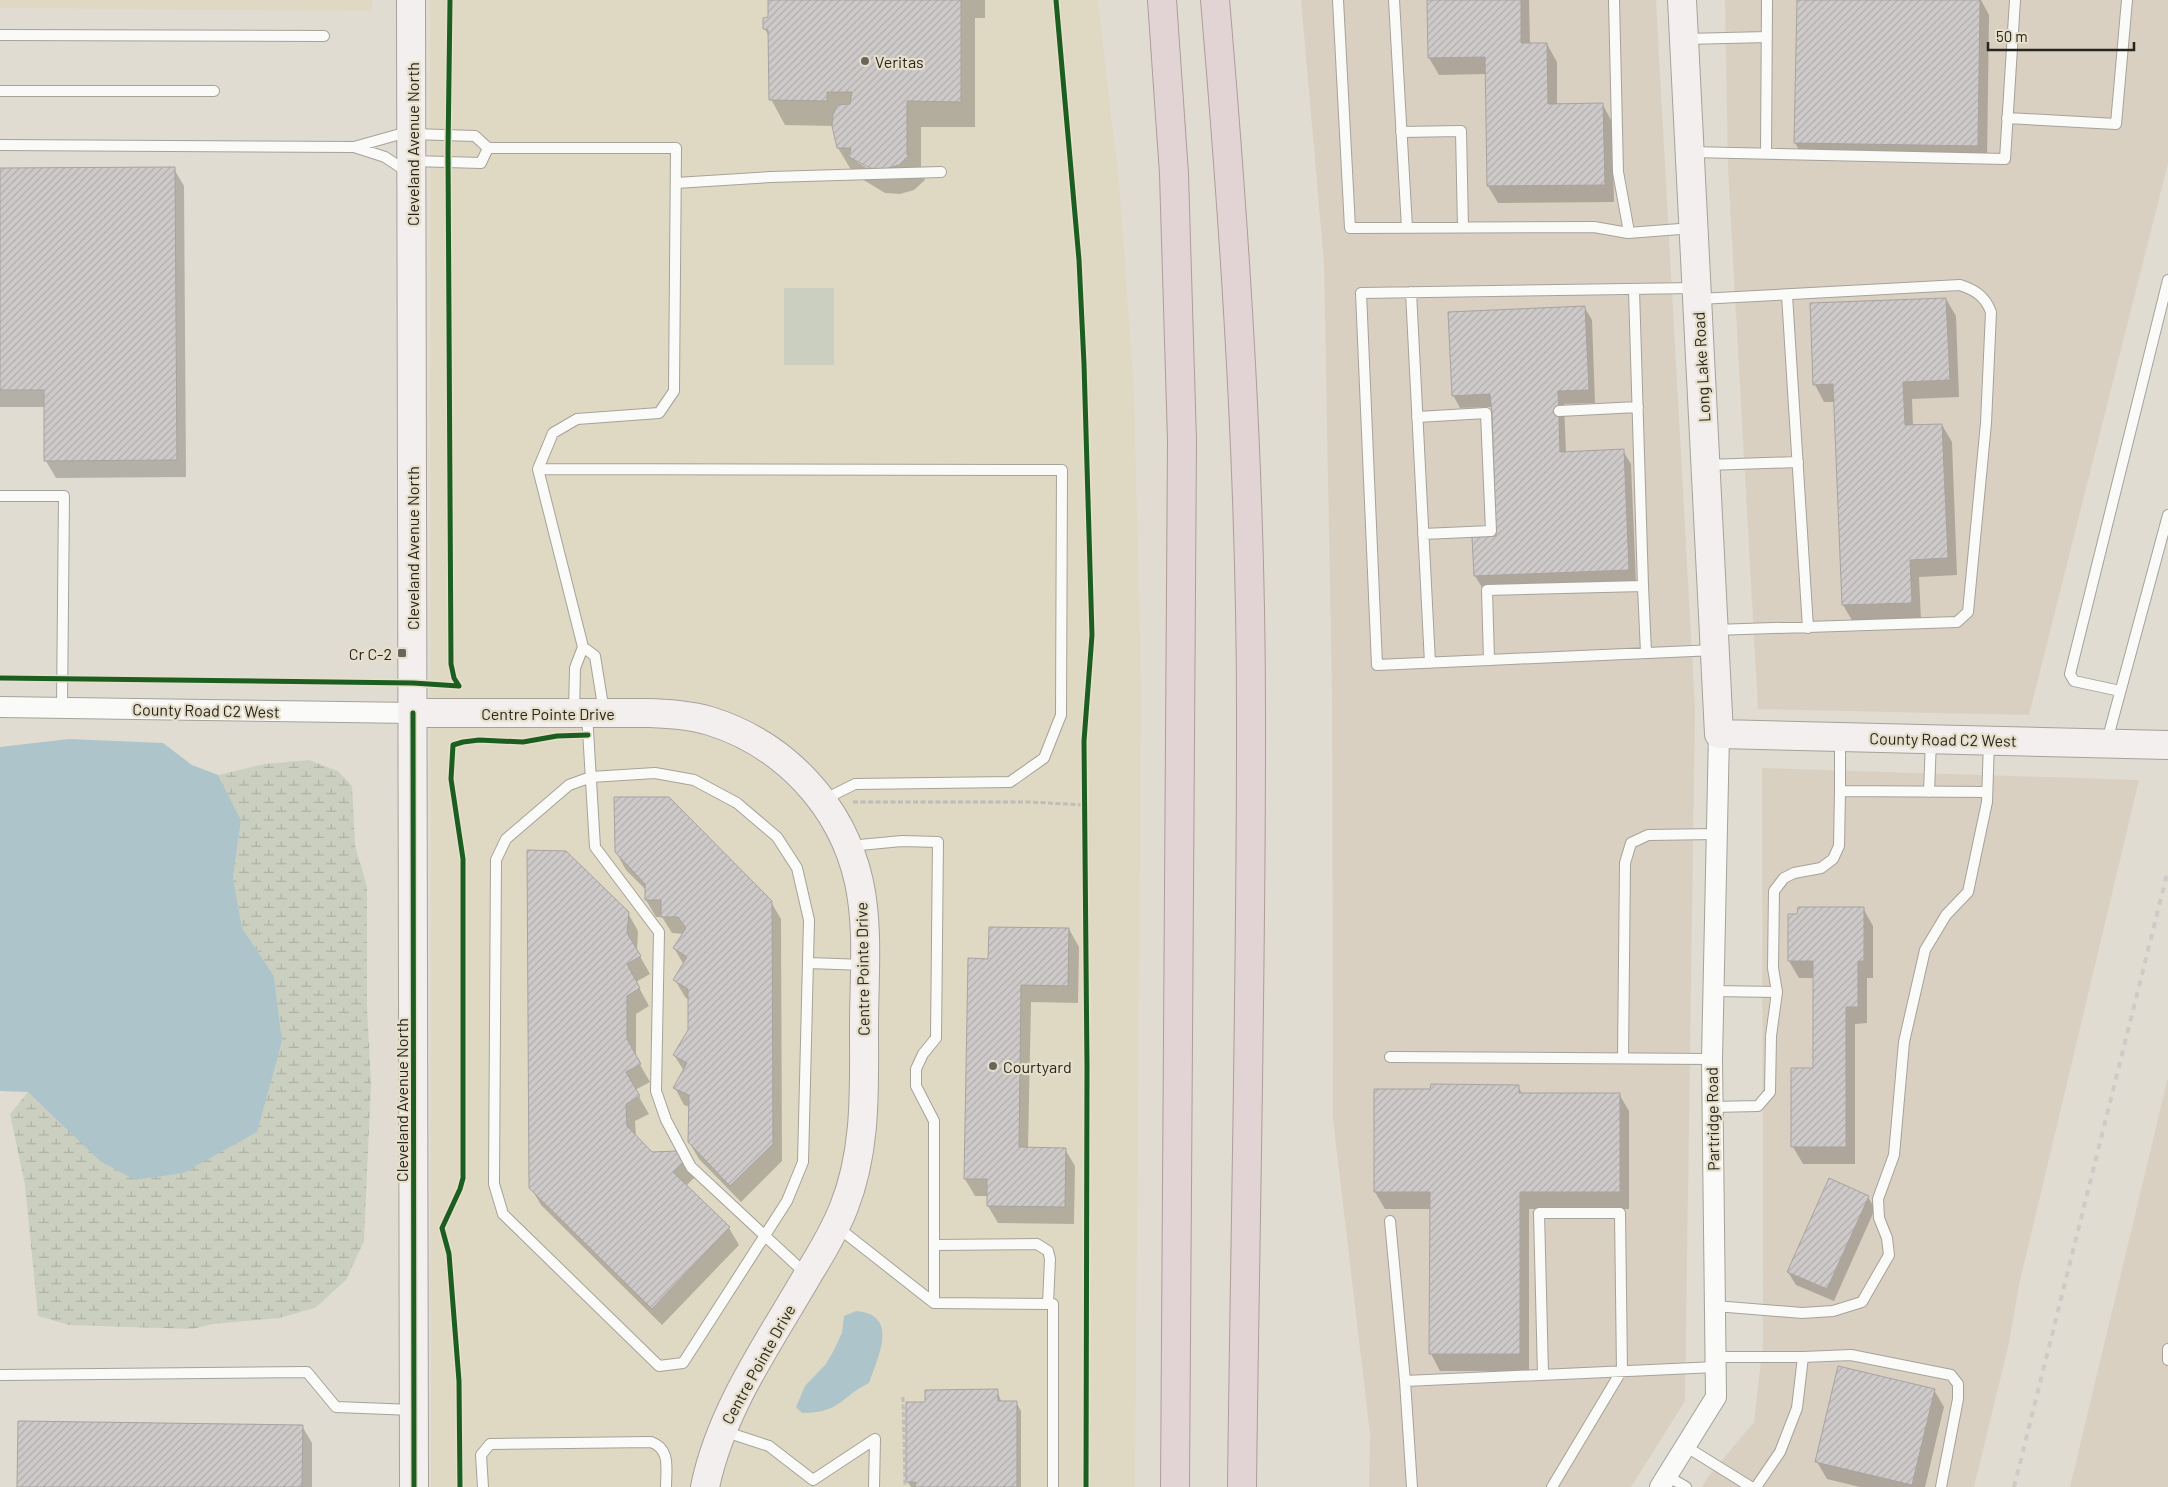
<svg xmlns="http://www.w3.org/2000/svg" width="2168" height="1487" font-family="Barlow,sans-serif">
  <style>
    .built { fill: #dfd9c4 }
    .industrial { fill: #dad0c1 }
    .grass { fill: #cbcfc0 }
    .wetland { fill: url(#wetland-marsh) }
    .water { fill: #acc4ca }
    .shadow { fill: #0003; fill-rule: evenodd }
    .building { fill: url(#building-hatch); stroke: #a7a3a1 }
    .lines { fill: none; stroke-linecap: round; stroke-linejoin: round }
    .lane-casing { stroke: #a5a29a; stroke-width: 12 }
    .street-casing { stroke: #a5a29a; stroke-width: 22 }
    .secondary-casing { stroke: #a5a29a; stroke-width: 30 }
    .highway-casing { stroke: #ad9d9b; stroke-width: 30 }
    .path { stroke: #bebdb8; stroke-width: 3; stroke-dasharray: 5 2.5; stroke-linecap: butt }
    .lane { stroke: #fafaf8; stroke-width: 10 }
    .street { stroke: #fafaf8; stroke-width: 20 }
    .secondary { stroke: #f3efee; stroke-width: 28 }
    .highway { stroke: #e2d3d5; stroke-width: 28 }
    .rail { stroke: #cccbc8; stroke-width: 4; stroke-dasharray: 6 6; stroke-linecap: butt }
    .cycleway-casing { stroke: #e6dfcb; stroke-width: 8 }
    .cycleway { stroke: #1b5e20; stroke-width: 5 }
    .poi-dot { fill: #68655c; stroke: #e6dfcb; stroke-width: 2 }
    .labels { text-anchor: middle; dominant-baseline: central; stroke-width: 4.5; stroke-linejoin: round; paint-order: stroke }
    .poi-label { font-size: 16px; fill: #27251d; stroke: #e6dfcb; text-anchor: start }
    .street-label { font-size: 16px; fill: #27251d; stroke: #e6dfcb }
  </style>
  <defs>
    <pattern id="wetland-marsh" width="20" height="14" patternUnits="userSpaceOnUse" patternTransform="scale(1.25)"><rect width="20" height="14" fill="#cbcfc0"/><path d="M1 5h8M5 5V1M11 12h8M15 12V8" fill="none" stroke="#aeb2a5"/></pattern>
    <pattern id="building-hatch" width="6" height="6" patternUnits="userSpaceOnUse" patternTransform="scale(1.25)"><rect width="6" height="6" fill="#cecac9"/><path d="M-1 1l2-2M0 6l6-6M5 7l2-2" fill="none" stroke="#b1adac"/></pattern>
  </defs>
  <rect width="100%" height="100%" fill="#e0dcd1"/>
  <path class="built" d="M0,0H372V11L0,8Z
    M430,0H1098L1120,193L1134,391L1138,560L1141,691L1135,1487H431Z"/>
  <path class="industrial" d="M1301,0H1656L1695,710L1685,1401L1631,1487H1369L1370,1434L1333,1119L1332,697L1324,263Z
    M1725,0H2168V163L2029,715L1758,709L1728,169Z
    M1762,768L2139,780L2019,1285L2009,1343L1974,1487H1702L1708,1477L1754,1422L1763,1343Z
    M2168,1077V1487H2070Z"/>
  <path class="grass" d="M784,288H834V365H784Z"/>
  <path class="wetland" d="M309,760L338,771L352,786L355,845L367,887V1008L371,1083L364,1241L346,1280L315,1308L279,1318L213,1324L192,1329L69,1325L38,1316L25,1185L10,1114L28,1092L62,1123L269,1085L282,1041L274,976L242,928L233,877L241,820L218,775L265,764Z"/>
  <path class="water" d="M69,739L163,743L192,765L218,775L241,820L233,877L242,928L274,976L282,1041L257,1132L183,1173L135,1180L100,1161L28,1092L0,1091V747Z
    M856,1311C900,1315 878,1356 869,1383C840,1397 841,1413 802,1413L796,1407L805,1386L826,1364L834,1350L842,1333L844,1316Z"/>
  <path class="shadow" d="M770,0H985V18H975V127H921V173L925,180L914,190L900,194L885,193L862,179L859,173H853L838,148L834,137V126L785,125L771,99L770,38L765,29L769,19ZM857,159L876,170L874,172L857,162Z
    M1428,0H1529L1530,44H1547L1557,62V106L1603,105L1612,122L1614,202L1498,203L1488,186L1487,74L1439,75L1429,58Z
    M1798,0H1981L1989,15L1987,163L1805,160L1795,143Z
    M0,169H174L184,186L186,477L56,478L46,461L45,407H0Z
    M1946,299L1956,316L1959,397L1912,399L1913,426L1942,425L1952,442L1957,575L1919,577L1921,620L1853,622L1843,605L1835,402H1824L1815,385Z
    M1585,308L1592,320L1595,403L1564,404L1566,453L1623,451L1631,464L1636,583L1483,589L1475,576L1474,538L1497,537L1492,407L1460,408L1453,395Z
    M616,852L771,902L781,919L782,1161L741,1202L699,1159L689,1142L690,1107L684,1105L675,1088L684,1071L674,1055L689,1030V1000L685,997L675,980L684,965L674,948L684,934L672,933L662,917H656L646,900V890L626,870Z
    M1863,908L1873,926V978H1867V1023L1855,1024V1164H1803L1793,1147L1814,1070V978H1799L1789,961Z
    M628,913L638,931L637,951L650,974L636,982L649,1006L636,1014V1058L650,1082L635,1090L649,1114L635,1121L636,1137L652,1153L685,1161L694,1178L686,1186L729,1228L739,1245L662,1325L541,1205L531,1188Z
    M1069,929L1079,947L1078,1003L1031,1002L1028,1148L1065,1149L1075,1166L1074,1224L998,1223L988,1206V1196H975L965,1179L989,960Z
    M1518,1086L1522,1094H1619L1629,1111V1209H1529V1371H1440L1431,1354V1209H1385L1375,1192L1432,1091Z
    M1868,1197L1875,1209L1834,1301L1796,1285L1788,1272Z
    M1934,1390L1944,1407L1925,1487H1860L1827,1479L1817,1462Z
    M997,1391L1002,1403L1016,1402L1021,1411V1487H911L907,1481L926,1403Z
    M302,1426L312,1443V1487H18Z"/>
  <path class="building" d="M768,0H961V102L907,101V155L911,153L899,165L885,169L870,168L851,158L846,154H850L851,148H837L832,126L833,115L837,105L850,104L852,92H827V101L769,100L768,30L763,29V18L768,17Z
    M1427,0H1521V43H1547L1548,104L1603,103L1605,185L1487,186L1485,57L1428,58Z
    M1797,0H1980L1978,146L1794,143Z
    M175,167L177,460L44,461V390H0V168Z
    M1946,298L1950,380L1903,382L1905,425L1942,424L1948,558L1910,560L1912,603L1842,605L1833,384L1813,385L1810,303Z
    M1585,306L1589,390L1558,391L1560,452L1624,449L1629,570L1474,576L1472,537L1496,536L1492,413L1490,394L1452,396L1448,312Z
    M614,797H669L772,901L773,1144L730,1186L688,1142L689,1095L673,1088L687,1063L673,1055L688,1030V989L673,980L687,957L673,948L686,928L678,917H661V900H645V884L615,852Z
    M527,850L566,851L629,912L627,933L641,956L627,964L640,988L627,996V1039L641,1064L626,1072L640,1096L626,1104L627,1126L652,1152L677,1151L686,1160L673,1172L730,1227L652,1309L529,1188Z
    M1798,907H1864V961H1858V1007H1846V1147H1791V1068H1813V961H1788V914H1797Z
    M989,927L1069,928L1068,986L1021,985L1019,1147L1066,1148L1065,1207L987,1206V1179H964L968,958L988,959Z
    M1431,1084L1519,1085V1093H1620V1192H1520V1354H1429L1430,1192H1374V1089H1430Z
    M1829,1178L1869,1196L1827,1289L1787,1272Z
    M1838,1366L1935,1389L1912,1485L1815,1462Z
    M998,1389V1401H1017V1487H915L916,1482H906V1402H925V1390Z
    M18,1421L303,1425L302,1487H17Z"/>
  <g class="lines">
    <g class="lane-casing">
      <path id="lane" d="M1338,0L1350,228L1594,227L1628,233L1693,228
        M1394,0L1407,228
        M1614,0L1618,172L1629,232
        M0,35L324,36
        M1686,39L1767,37
        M0,91H214
        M2007,118L2116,124L2127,0
        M1401,132L1461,131L1463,227
        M412,134L475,136L488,148H676L674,391L659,413L577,419L553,433L538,469
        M0,145L354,147
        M1690,152L2005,159L2015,0
        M1766,154L1767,0
        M413,161L481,163L488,148
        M409,173L385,157L354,147L411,131
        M676,183L771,177L941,172
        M1634,290L1643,586
        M1411,292L1430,663
        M1787,295L1808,628
        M1699,299L1960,285C1975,290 1985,296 1991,312L1986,423L1968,612L1957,622L1715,630
        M1559,411L1638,407
        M1417,417L1486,413L1491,531L1423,534
        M1707,465L1798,462
        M0,496H64L62,708
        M583,647L595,656L604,712
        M1646,653L1643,586L1487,590L1489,660L1715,650
        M1489,660L1377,665L1361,293L1695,288
        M2120,691L2074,681L2070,674L2168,280
        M574,713L575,668L583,647L538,469L1062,470L1061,715L1044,758L1010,782L855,784L823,800
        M587,714L595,847L659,932L656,1091L666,1120L691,1167L807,1275
        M1840,738V791L1987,792
        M2107,741L2168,515
        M655,773L694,780L737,803L777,837L797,868L809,920L803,1162L787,1201L683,1363L659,1366L503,1214L494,1184L496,860L506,839L569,785L591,777Z
        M1929,792L1931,740
        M809,963L864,965
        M1713,991L1777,992
        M1390,1057L1712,1059
        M1623,1058L1625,863L1631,843L1648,835L1717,834
        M1712,1107L1758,1106L1770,1092L1771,1036L1777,992L1773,968L1774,891L1784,878L1794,873L1821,868L1833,859L1839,846L1840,791
        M1390,1221L1405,1381L1716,1367
        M836,1226L934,1303V1121L916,1086V1069L923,1054L936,1038L938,842L902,841L849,846
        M934,1245L1037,1244L1048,1251L1050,1259L1048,1304
        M934,1303L1053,1304V1487
        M1715,1306L1802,1313L1833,1311L1862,1302L1889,1255L1887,1238L1879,1218L1878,1199L1894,1155L1904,1042L1925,950L1946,915L1968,892L1987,802L1989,741
        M2168,1349V1360
        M1716,1357H1803L1797,1408L1780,1452L1756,1487
        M1803,1357L1851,1355L1951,1375L1958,1384V1399L1941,1487
        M1543,1374L1539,1213H1620L1622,1370L1552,1487
        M0,1375L307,1372L336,1407L413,1410
        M1405,1381L1412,1487
        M723,1431L769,1446L813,1480L875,1439L874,1487
        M1685,1446L1751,1487
        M1667,1476L1686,1487
        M483,1487L481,1455L490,1444L651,1442C671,1449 666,1469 666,1487"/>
    </g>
    <g class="street-casing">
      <path id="street" d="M0,707L413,713
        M1660,1487L1716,1397L1712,1059L1719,734"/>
    </g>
    <g class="secondary-casing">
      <path id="secondary" d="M411,0L414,1487
        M1682,0L1719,734L2168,745
        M413,713H650C670,714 690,715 710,721C784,744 842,805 859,882C869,928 864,979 864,1027C864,1088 867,1149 844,1207C835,1230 822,1252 809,1273C770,1341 721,1409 705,1487"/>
    </g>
    <g class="highway-casing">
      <path id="highway" d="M1162,0L1174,174L1182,440L1175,1487
        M1215,0C1236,246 1252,492 1251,739C1251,988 1245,1238 1242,1487"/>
    </g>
    <path class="path" d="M853,802H1030L1084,805
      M903,1397L905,1487"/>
    <use href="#lane" class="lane"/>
    <use href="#street" class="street"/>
    <use href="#secondary" class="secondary"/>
    <use href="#highway" class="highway"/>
    <path class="rail" d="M2014,1487L2168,870"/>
    <g class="cycleway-casing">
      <path id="cycleway" d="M450,0L448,151L451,664L454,678L459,686
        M1056,0L1079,260L1084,364L1092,635L1084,741L1087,1067L1086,1487
        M0,678L413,683L459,686
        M413,713L414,1487
        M460,1487L459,1381L449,1254L442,1228L460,1189L463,1178V859L451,779L453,745L463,742L479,740L523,742L557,736L588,735"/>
    </g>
    <use href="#cycleway" class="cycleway"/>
  </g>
  <g class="poi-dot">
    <circle cx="865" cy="61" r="5"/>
    <rect x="397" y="648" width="10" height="10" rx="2.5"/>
    <circle cx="993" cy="1066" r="5"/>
  </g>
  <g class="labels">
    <g class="poi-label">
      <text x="875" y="61">Veritas</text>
      <text x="392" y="653" text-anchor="end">Cr C-2</text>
      <text x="1003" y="1066">Courtyard</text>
    </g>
    <g class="street-label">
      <text transform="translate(412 144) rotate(-90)">Cleveland Avenue North</text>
      <text transform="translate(1701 367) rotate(-93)">Long Lake Road</text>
      <text transform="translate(412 548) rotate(-90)">Cleveland Avenue North</text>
      <text transform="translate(206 710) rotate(1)">County Road C2 West</text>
      <text x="548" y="713">Centre Pointe Drive</text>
      <text transform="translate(1943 739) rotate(1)">County Road C2 West</text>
      <text transform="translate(862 969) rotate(-91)">Centre Pointe Drive</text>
      <text transform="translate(401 1100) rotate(-90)">Cleveland Avenue North</text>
      <text transform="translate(1712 1119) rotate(-91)">Partridge Road</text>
      <text transform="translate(758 1364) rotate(-61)">Centre Pointe Drive</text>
    </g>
  </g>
  <path d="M1988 42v8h146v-8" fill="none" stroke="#27251d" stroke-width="2.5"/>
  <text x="1996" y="42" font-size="15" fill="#27251d" stroke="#e6dfcb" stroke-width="4" paint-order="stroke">50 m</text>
</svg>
